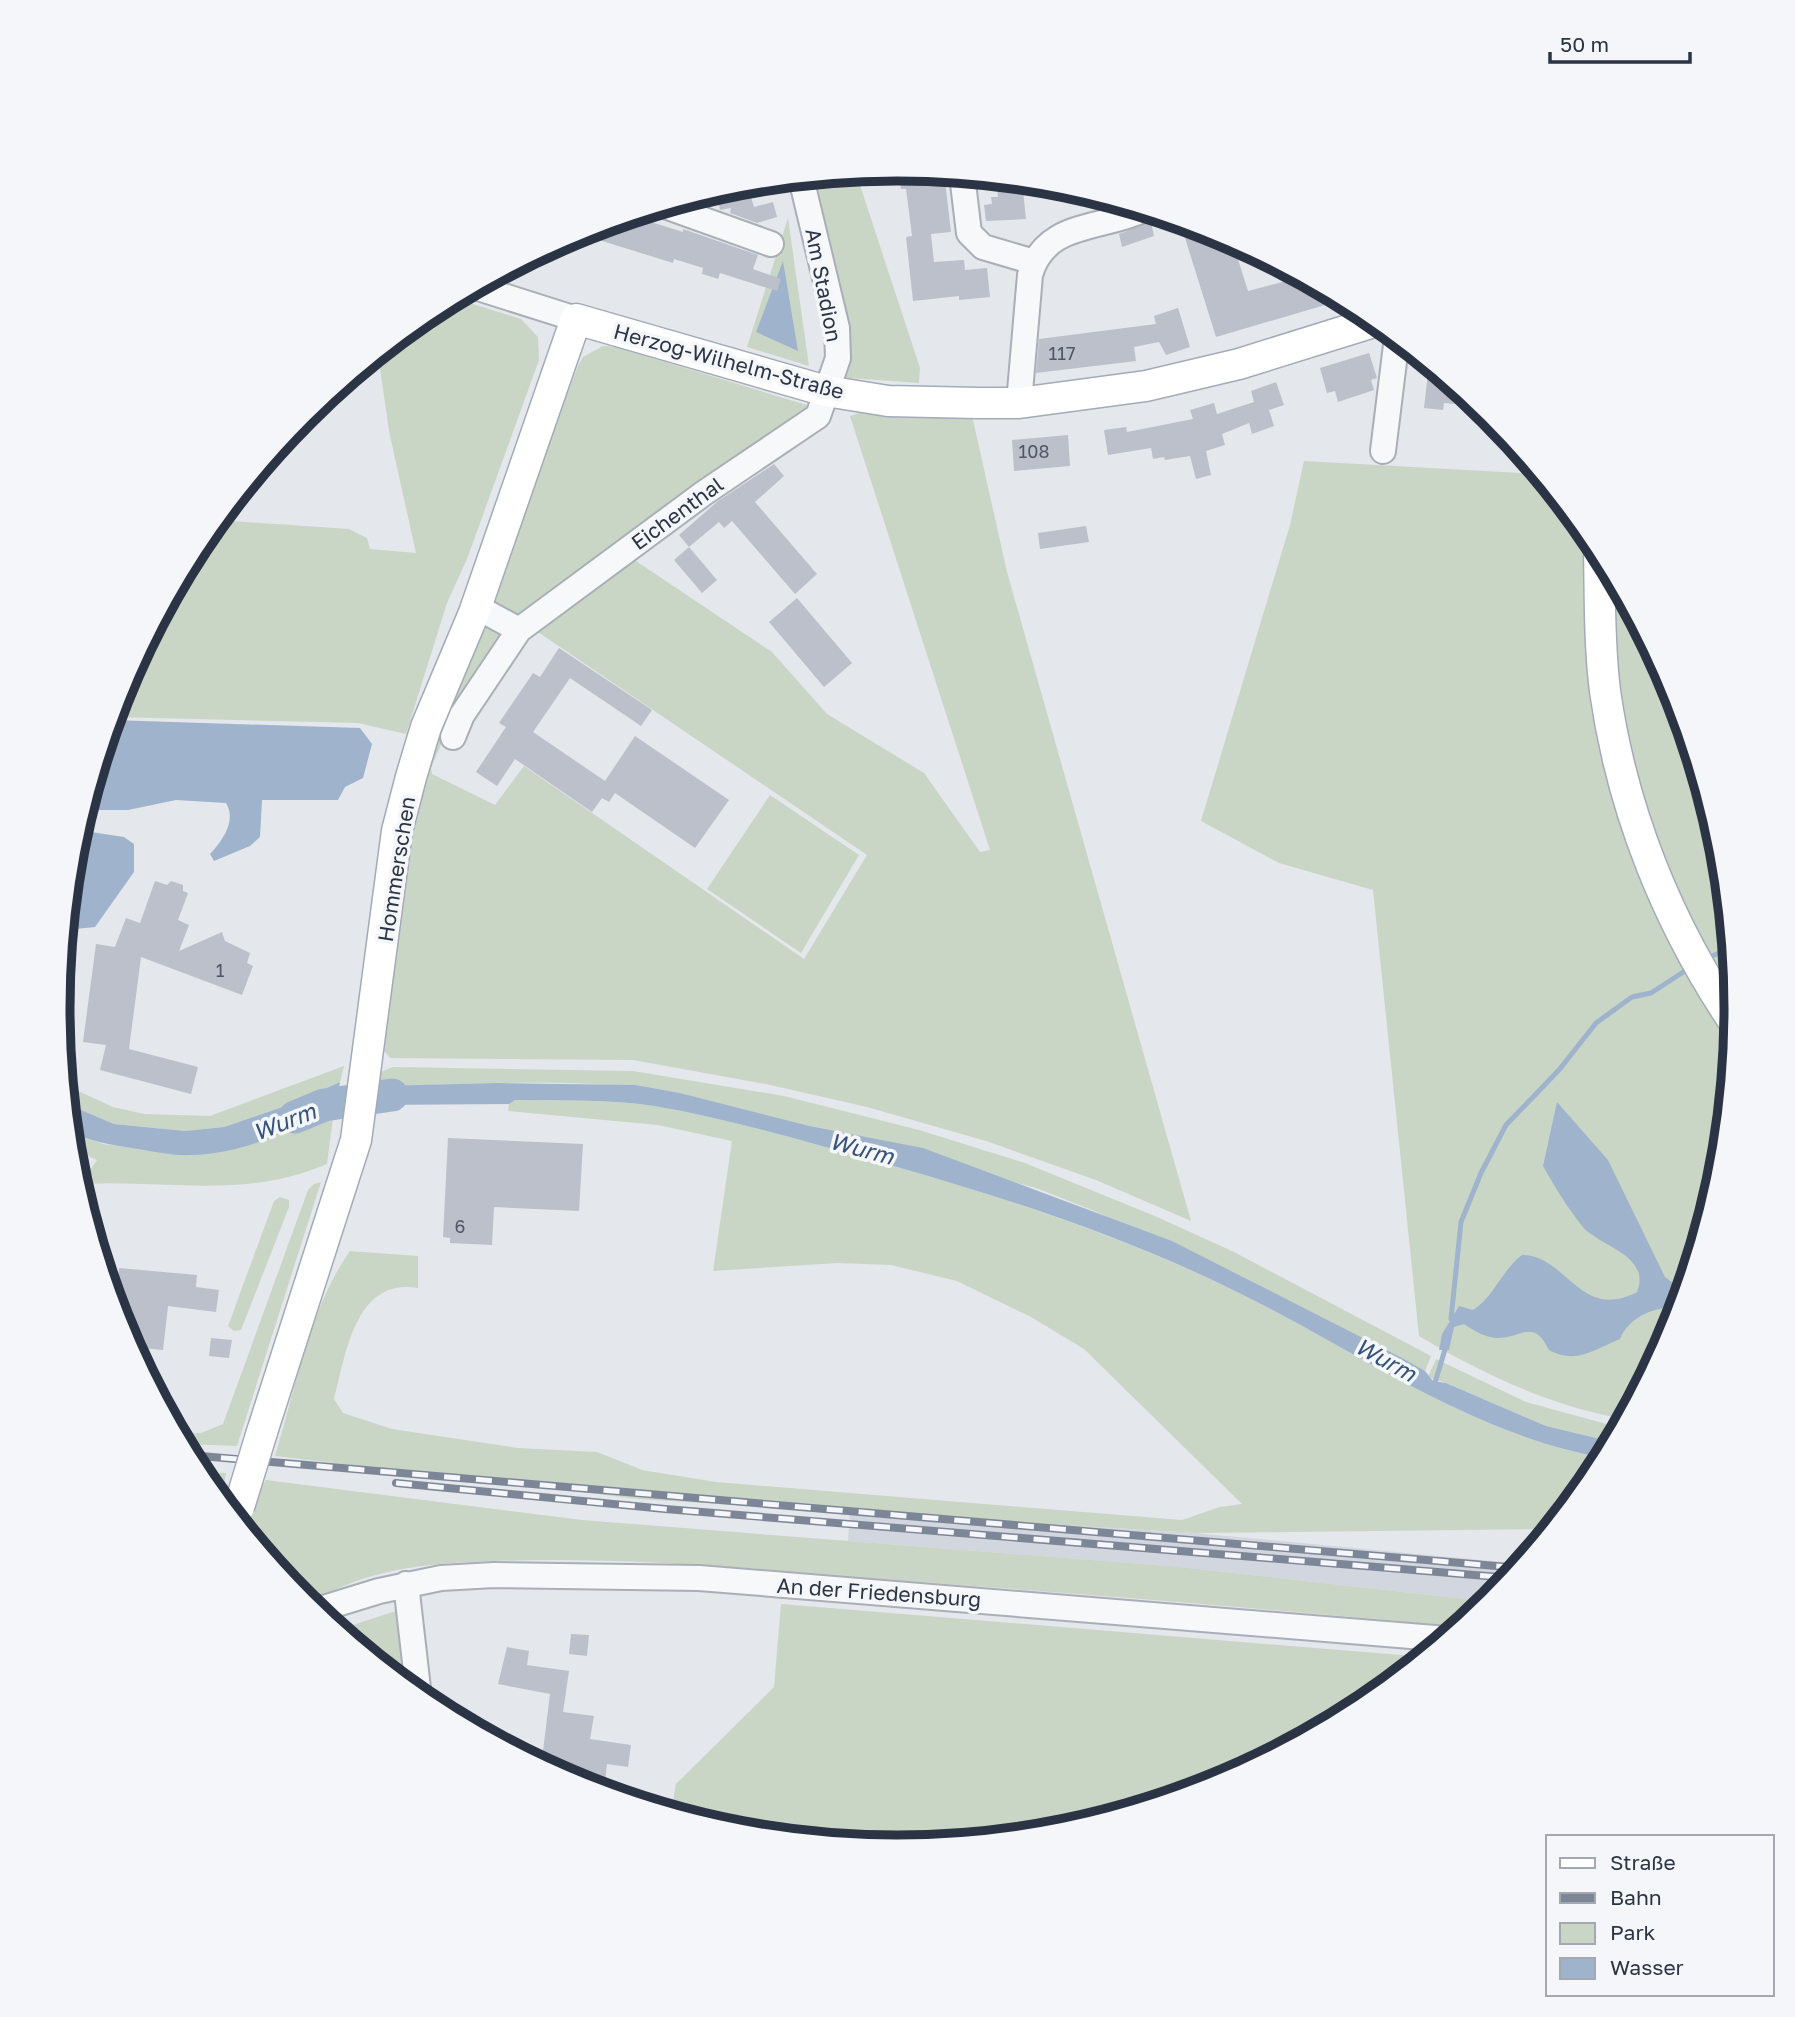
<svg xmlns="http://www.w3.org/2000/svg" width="1795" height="2017" font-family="'Golos Text',sans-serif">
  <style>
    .built { fill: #d2d6de }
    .green { fill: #c9d6c5 }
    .water { fill: #9fb4cc }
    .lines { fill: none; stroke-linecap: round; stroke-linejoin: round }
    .stream { stroke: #9fb4cc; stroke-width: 5 }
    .river { stroke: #9fb4cc; stroke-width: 33 }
    .building { fill: #bbc0ca }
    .minor-casing { stroke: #a9aeb7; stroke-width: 28 }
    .major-casing { stroke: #a3abb8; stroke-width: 33 }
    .minor { stroke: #f7f8fa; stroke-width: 24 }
    .major { stroke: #fff; stroke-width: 30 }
    .rail-casing { stroke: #7d8696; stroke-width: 8 }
    .rail { stroke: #f4f6f9; stroke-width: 5; stroke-dasharray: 16; stroke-linecap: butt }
    .major-bridge-casing { stroke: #a3abb8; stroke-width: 33; stroke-linecap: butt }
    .major-bridge { stroke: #fff; stroke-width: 30 }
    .labels { text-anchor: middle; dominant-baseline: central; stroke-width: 7; stroke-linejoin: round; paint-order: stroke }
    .number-label { font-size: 18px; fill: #4f5766 }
    .street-label { font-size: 21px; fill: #2b3445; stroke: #f4f6f9 }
    .water-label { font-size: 23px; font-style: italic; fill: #34527a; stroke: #f4f6f9 }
    .rim { fill: none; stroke: #2b3445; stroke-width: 9 }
  </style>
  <rect width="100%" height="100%" fill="#e4e7ec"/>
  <path class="built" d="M850,1512L1195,1533L1523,1564L1492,1602L1180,1567L848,1541Z"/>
  <path class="green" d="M856,173L920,368L919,383L836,377L805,178Z
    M788,218L809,366L747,347Z
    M453,298L521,319L538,337L539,360L467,559L447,603L406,734L358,723L113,717L122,687L199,542L217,520L349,529L367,538L370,549L416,553L389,431L378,354L431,310Z
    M603,346L616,347L813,407L808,414L779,426L518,618L507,613L489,596L578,366L583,357Z
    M872,409L971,411L1007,572L1191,1221L1096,1180L986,1141L867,1107L766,1084L633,1060L390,1058L379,1044L397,900L428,758L476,633L492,624L505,634L464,691L431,768L432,774L495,805L524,766L804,959L867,855L535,630L630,557L772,652L827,714L924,773L980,852L990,850L850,416Z
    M1304,461L1540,474L1596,542L1673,688L1721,845L1737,1009L1721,1173L1673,1330L1626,1419C1552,1407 1483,1374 1419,1336L1373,890L1279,863L1201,821L1290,525Z
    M770,795L859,855L801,953L707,889Z
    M344,1066L340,1082L294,1103L224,1127L185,1131L114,1124L67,1104L65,1085L113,1107L144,1114L210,1116Z
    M393,1067L633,1071L784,1096L919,1130L1025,1163L1157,1217L1232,1251L1431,1356L1425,1371L1097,1212L1036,1188L680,1093C581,1076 479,1085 379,1086L381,1072Z
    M514,1100C560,1101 609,1099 654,1106C736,1120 817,1145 897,1167C1012,1200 1127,1238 1235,1291C1355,1349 1471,1435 1605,1458L1595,1475L1551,1529L1195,1533L639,1499L275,1456C296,1388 309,1309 350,1251L418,1256V1288C355,1277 346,1354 334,1399L343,1413L392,1429L518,1448L597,1452L642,1470L716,1482L1182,1520L1220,1507L1242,1504L1084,1349L1031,1317L957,1281L891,1265L837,1263L713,1271L732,1141L658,1125L508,1111L509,1104Z
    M334,1110L327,1164C244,1200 166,1179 80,1184L97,1160L72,1149L70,1131L103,1144L191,1155L291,1130Z
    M321,1182L237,1446L183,1444L178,1434L201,1433L223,1424L308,1190L314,1184Z
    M280,1197L289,1200V1207L241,1330L234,1331L228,1326L274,1201Z
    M1436,1359L1526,1402L1621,1428L1613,1442L1546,1426L1446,1383L1428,1377Z
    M197,1472L226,1473L221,1501L199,1475Z
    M266,1480L582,1520L1180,1567L1492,1602L1461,1627C1272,1609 1083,1594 894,1580C754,1569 612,1555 472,1562C437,1563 396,1568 362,1579C341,1586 324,1596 302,1600L248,1534L253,1501Z
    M781,1604L1425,1657L1364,1707L1218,1784L1061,1832L897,1848L733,1832L671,1813L676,1784L774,1687Z
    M396,1611L400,1617L411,1691L337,1630Z"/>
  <path class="water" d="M783,261L798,351L756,332Z
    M112,720L360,728L372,744L363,778L345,787L338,800H262L260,837L250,846L214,861L210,854C222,841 237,821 226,803L176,800L128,810H85Z
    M78,830L124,837L134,844V872L95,927L66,930L74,844Z
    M340,1082L334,1110C289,1131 242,1154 191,1155C172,1156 151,1151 132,1148C111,1145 89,1141 70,1131L67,1104L114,1124L185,1131L224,1127L294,1103Z
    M498,1083L635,1085L680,1093L809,1126L923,1148L1172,1241L1402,1358L1425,1371L1433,1381L1446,1383L1546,1426L1613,1442L1605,1458C1471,1435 1355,1349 1235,1291C1128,1238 1012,1200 897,1167C817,1145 736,1120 654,1106C609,1099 561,1101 515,1100L509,1104L372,1105L379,1086Z
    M1557,1102L1608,1160L1665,1277L1685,1292L1680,1308C1658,1305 1629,1316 1620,1339C1595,1349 1576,1365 1549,1350C1533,1317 1521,1339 1496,1338C1484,1337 1473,1330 1464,1324L1454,1327L1449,1350H1439L1442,1334L1459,1306L1473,1310C1494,1297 1501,1271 1522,1255C1567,1255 1580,1322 1637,1292C1652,1255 1598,1246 1582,1226C1568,1208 1554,1186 1543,1166Z"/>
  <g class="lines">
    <path class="stream" d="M1705,959L1731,948
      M1451,1319L1461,1222L1481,1173L1506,1125L1559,1070L1596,1023L1632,997L1651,993L1691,967
      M1434,1386L1446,1346"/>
    <path class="river" d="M295,1117L324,1105L392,1095"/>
  </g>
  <path class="building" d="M903,169L944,173L951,232L931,234L934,262L964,260L965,270L987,268L990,297L959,300V296L913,301L906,237L912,236L909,212L906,189H901L899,173Z
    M996,178L1022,181L1026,219L986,221L984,205L992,204L991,197H998Z
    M738,184H747L754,207L773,202L777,217L757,223L730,213L731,208L720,210L715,191Z
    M632,216L683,232V229L758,255L753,269L781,279L777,291L720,273L718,279L709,276L702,274L703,268L674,259L673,263L599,240L600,237L582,231Z
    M1151,222L1154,236L1122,247L1119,234Z
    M1210,230L1232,240L1248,291L1301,277L1319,286L1325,305L1216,337L1185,238Z
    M1178,308L1190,347L1166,355L1159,342L1134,347L1136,361L1036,373L1039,339L1156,324L1154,316Z
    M1369,353L1377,378L1371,380L1374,390L1338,402L1335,391L1327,393L1320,368Z
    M1429,363L1457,387L1480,406L1444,403L1443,410L1424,408Z
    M1276,382L1284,405L1269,410L1274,426L1252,434L1249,423L1222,434L1225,445L1206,451L1211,475L1196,479L1190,456L1165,460L1164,457L1153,459L1151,448L1108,455L1104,430L1126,427L1127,432L1193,419L1190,410L1214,403L1217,414L1254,402L1251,391Z
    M1068,435L1070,466L1014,471L1012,440Z
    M774,464L784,476L755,502L817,574L795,594L732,521L724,528L719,522L689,547L679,535L718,501Z
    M1086,526L1089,542L1040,549L1038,533Z
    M689,547L717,580L702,593L674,560Z
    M797,598L852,663L824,687L769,622Z
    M559,648L652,710L641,726L570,678L533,732L605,781L635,736L729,800L695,848L615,793L609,802L602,798L592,812L515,759L497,786L476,772L506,727L499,723L533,673L540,677Z
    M155,881L167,885L171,881L183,885V891L188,893L178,920L189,925L179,951L222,932L225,941L250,953L247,963L253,966L242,995L141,957L129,1049L198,1067L191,1094L100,1070L106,1045L83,1042L96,944L115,947L126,918L140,923Z
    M448,1138L583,1144L579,1211L494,1207L492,1245L450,1243V1238L443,1237Z
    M119,1268L197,1275L196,1287L219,1290L216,1312L168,1306L163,1350L131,1347L116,1311Z
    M211,1338L232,1340L229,1358L209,1356Z
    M571,1634L589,1635L587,1656L569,1654Z
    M507,1647L529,1651L527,1665L569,1671L563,1712L594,1716L590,1739L631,1745L628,1767L607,1764L604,1791L576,1784L554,1773L556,1761L542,1759L550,1694L498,1684Z"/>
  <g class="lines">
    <g class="minor-casing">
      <path id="minor" d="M962,175L969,233L983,247L1034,262
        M665,206L771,244
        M475,287L576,319
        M1019,403L1030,275C1045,221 1101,230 1143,210
        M1383,451L1397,337
        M475,606L519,630
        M453,737L462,715L519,630L704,493L818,416L838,358L837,328L801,178
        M406,1584L419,1697
        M314,1611L379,1591L441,1578L494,1575L699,1578L1447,1639"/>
    </g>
    <g class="major-casing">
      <path id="major" d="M1599,548C1600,595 1599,644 1605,691C1622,811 1668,925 1736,1025
        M262,1432L356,1140L397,831L411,777L426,727L474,613L576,319L826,391L888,401L978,403H1019L1146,386L1239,364L1377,321"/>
    </g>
    <use href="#minor" class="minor"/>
    <use href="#major" class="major"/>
    <g class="rail-casing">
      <path id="rail" d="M189,1455L1520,1568
        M396,1483L665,1509L1511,1578"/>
    </g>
    <use href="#rail" class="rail"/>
    <g class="major-bridge-casing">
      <path id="major-bridge" d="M239,1507L262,1432"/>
    </g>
    <use href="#major-bridge" class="major-bridge"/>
  </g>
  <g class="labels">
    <g class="number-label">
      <text x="1062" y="353">117</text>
      <text x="1034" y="451">108</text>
      <text x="220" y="970">1</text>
      <text x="460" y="1226">6</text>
    </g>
    <g class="street-label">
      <text transform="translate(824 285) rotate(79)">Am Stadion</text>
      <text transform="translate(729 361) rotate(15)">Herzog-Wilhelm-Straße</text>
      <text transform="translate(677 513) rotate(-36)">Eichenthal</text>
      <text transform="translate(396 869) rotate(-81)">Hommerschen</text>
      <text transform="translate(879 1592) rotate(4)">An der Friedensburg</text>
    </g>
    <g class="water-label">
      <text transform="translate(284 1121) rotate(-21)">Wurm</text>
      <text transform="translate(862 1148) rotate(15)">Wurm</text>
      <text transform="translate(1386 1359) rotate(29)">Wurm</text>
    </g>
  </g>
  <path d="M0 0H1795V2017H0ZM70 1008a827 827 0 1 1 1654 0a827 827 0 1 1-1654 0Z" fill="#f4f6f9" fill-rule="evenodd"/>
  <path class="rim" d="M70 1008a827 827 0 1 1 1654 0a827 827 0 1 1-1654 0Z"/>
  <rect x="1546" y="1835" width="228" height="161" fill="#f4f6f9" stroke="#a4a8b1" stroke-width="2"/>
  <rect x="1560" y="1858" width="35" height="10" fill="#ffffff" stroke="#a4a8b1" stroke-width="2"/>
  <text x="1610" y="1870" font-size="21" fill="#2b3445">Straße</text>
  <rect x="1560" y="1893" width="35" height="10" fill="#7d8696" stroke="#a4a8b1" stroke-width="2"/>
  <text x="1610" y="1905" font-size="21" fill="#2b3445">Bahn</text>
  <rect x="1560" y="1923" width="35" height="21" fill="#c9d6c5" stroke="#a4a8b1" stroke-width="2"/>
  <text x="1610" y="1940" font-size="21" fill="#2b3445">Park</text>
  <rect x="1560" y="1958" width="35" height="21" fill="#9fb4cc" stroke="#a4a8b1" stroke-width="2"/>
  <text x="1610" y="1975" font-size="21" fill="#2b3445">Wasser</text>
  <path d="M1550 52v10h140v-10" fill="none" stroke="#2b3445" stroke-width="3.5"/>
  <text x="1560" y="52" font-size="21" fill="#2b3445" stroke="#f4f6f9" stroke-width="5" paint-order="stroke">50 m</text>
</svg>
